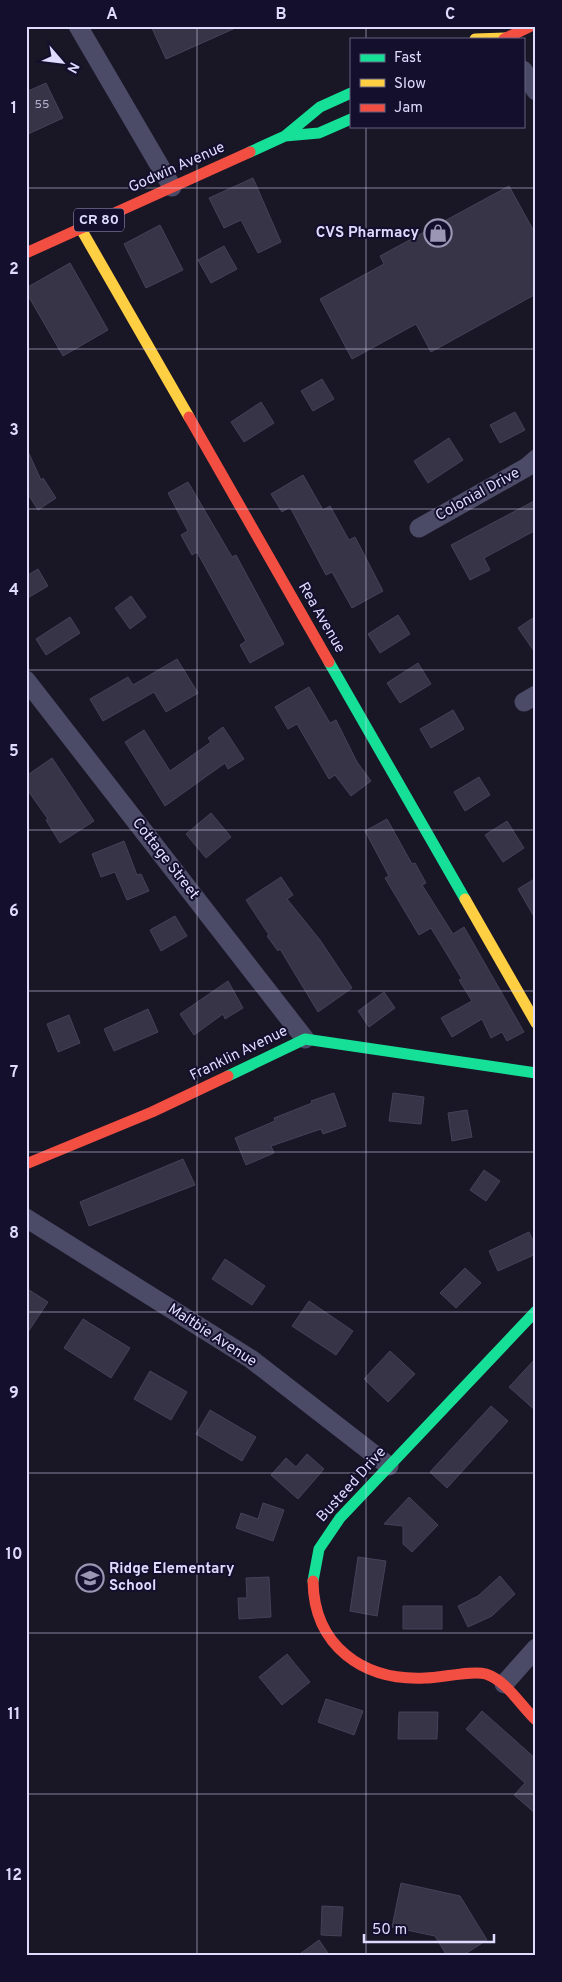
<svg xmlns="http://www.w3.org/2000/svg" width="562" height="1982" font-family="Overpass,sans-serif">
  <style>
    .building { fill: #383447; stroke: #454159 }
    .lines { fill: none; stroke-linecap: round; stroke-linejoin: round }
    .street { stroke: #4c4b67; stroke-width: 19 }
    .fast { stroke: #16e098; stroke-width: 11 }
    .slow { stroke: #ffcf43; stroke-width: 11 }
    .jam { stroke: #f24e42; stroke-width: 11 }
    .grid { fill: none; stroke: #dfdbff; stroke-width: 1; stroke-opacity: 0.55 }
    .labels { text-anchor: middle; dominant-baseline: central; stroke-width: 4; stroke-linejoin: round; paint-order: stroke }
    .number-label { font-size: 12px; fill: #b5b1d1 }
    .shield { fill: #140f2d; stroke: #a29ec0; stroke-width: 1 }
    .shield-label { font-size: 14px; font-weight: bold; fill: #dfdbff }
    .street-label { font-size: 15px; fill: #dfdbff; stroke: #140f2d }
    .poi-label { font-size: 15px; font-weight: bold; fill: #dfdbff; stroke: #140f2d; text-anchor: end }
    .neatline { fill: none; stroke: #dfdbff; stroke-width: 2 }
    .grid-label { font-size: 16px; text-anchor: middle; font-weight: bold; fill: #dfdbff }
  </style>
  <rect width="100%" height="100%" fill="#191626"/>
  <path class="building" d="M151,26H240L166,59Z
    M46,83L63,118L26,135V92Z
    M253,178L281,242L258,253L241,220L224,228L209,198Z
    M509,186L536,235V294L431,352L416,324L352,359L320,299L384,264L380,256Z
    M160,225L183,270L146,288L124,244Z
    M224,246L237,269L211,283L198,260Z
    M70,263L108,330L63,356L26,292V288Z
    M322,379L334,399L313,411L301,391Z
    M261,402L274,423L244,442L231,422Z
    M515,412L525,430L500,443L490,425Z
    M449,438L463,460L428,483L414,461Z
    M26,447L41,480L43,478L56,498L38,510L26,491Z
    M303,475L323,510L330,506L349,540L355,537L383,591L352,608L332,572L326,575L290,507L282,512L271,494Z
    M188,482L232,557L236,555L284,644L250,663L240,645L246,641L197,552L192,555L181,535L188,531L168,493Z
    M536,500V530L484,558L490,570L470,580L451,545Z
    M38,569L48,586L26,599V576Z
    M131,596L146,617L130,629L115,608Z
    M398,615L410,634L380,653L368,634Z
    M536,616V654L518,628Z
    M70,617L80,633L46,655L36,639Z
    M177,659L198,693L166,712L154,692L103,721L90,699L128,677L133,685Z
    M418,663L431,684L400,703L387,683Z
    M309,687L330,723L336,720L357,762L371,781L351,796L335,775L329,779L297,724L288,729L275,707Z
    M453,710L464,729L431,748L420,729Z
    M223,727L244,759L228,769L225,763L165,806L125,742L144,730L170,771L211,742L208,738Z
    M52,758L94,821L60,843L46,820L48,819L26,788V776Z
    M479,777L490,795L465,811L454,792Z
    M211,813L231,837L206,858L186,834Z
    M387,819L412,864L415,863L426,883L422,885L453,934L464,927L524,1032L507,1041L502,1032L491,1038L482,1019L452,1037L441,1018L472,1001L459,980L462,979L431,928L419,935L385,878L389,876L365,831Z
    M507,821L524,848L503,862L485,835Z
    M124,841L137,875L141,874L149,891L127,900L115,872L101,877L92,854Z
    M281,877L293,895L287,899L320,940L352,988L318,1012L280,949L278,951L267,936L269,935L246,900Z
    M536,878V920L518,889Z
    M175,916L187,936L161,951L150,930Z
    M228,981L243,1008L225,1019L223,1014L194,1035L180,1014Z
    M384,992L395,1008L369,1027L358,1011Z
    M148,1009L158,1032L114,1051L104,1029Z
    M69,1015L80,1043L58,1052L47,1024Z
    M334,1093L346,1126L323,1134L321,1129L271,1146L274,1153L246,1165L235,1138L275,1121L274,1118L312,1103L311,1101Z
    M393,1093L424,1097L421,1124L389,1121Z
    M467,1110L472,1137L452,1141L448,1113Z
    M183,1159L195,1185L89,1226L80,1202Z
    M484,1170L500,1181L486,1201L470,1190Z
    M529,1232L536,1247V1254L498,1271L489,1251Z
    M225,1259L265,1286L252,1305L212,1279Z
    M465,1268L481,1283L456,1308L440,1293Z
    M26,1288L48,1302L26,1335Z
    M309,1301L353,1331L336,1355L292,1326Z
    M83,1319L130,1348L111,1378L64,1348Z
    M390,1351L415,1374L388,1402L364,1379Z
    M536,1358V1411L509,1387Z
    M150,1371L187,1392L171,1420L134,1399Z
    M491,1406L508,1421L447,1488L430,1472Z
    M210,1410L256,1437L242,1461L196,1434Z
    M307,1454L324,1469L298,1499L271,1475L286,1458L296,1467Z
    M409,1497L438,1525L412,1552L403,1544V1526L384,1524Z
    M263,1503L284,1510L273,1541L236,1528L241,1513L258,1519Z
    M358,1557L386,1561L377,1616L350,1611Z
    M500,1576L515,1594L492,1616L468,1627L458,1606L478,1596Z
    M269,1577L271,1617L239,1619L238,1598H247L246,1578Z
    M403,1606H442V1629H403Z
    M287,1654L310,1682L282,1705L259,1677Z
    M326,1699L363,1711L354,1735L318,1722Z
    M482,1711L536,1759V1814L514,1795L525,1783L466,1729Z
    M399,1712H438L437,1739H398Z
    M401,1883L460,1896L487,1940L462,1956H447L435,1936L392,1927Z
    M322,1906L343,1907L341,1936L321,1935Z
    M319,1940L330,1956H297Z"/>
  <g class="lines">
    <path class="street" d="M78,26L172,187
      M523,70L536,91
      M419,528L527,467L536,459
      M26,680L305,1039
      M524,702L536,695
      M26,1218L251,1359L389,1466
      M504,1684L536,1648"/>
    <path class="fast" d="M285,136L319,133L351,119
      M250,152L285,136L320,107L351,93
      M329,662L465,899
      M228,1076L305,1039L536,1073
      M313,1581L319,1549L340,1518L536,1311"/>
    <path class="slow" d="M475,39L505,38
      M81,229L189,417
      M465,899L536,1023"/>
    <path class="jam" d="M504,39L531,26
      M26,253L250,152
      M189,417L329,662
      M26,1164L152,1112L228,1076
      M313,1581C314,1646 363,1681 425,1678C440,1678 472,1670 486,1674C507,1681 520,1705 536,1720"/>
  </g>
  <path class="grid" d="M197,26V1956M366,26V39M366,126V1956M26,188H536M26,349H536M26,509H536M26,670H536M26,830H536M26,991H536M26,1152H536M26,1312H536M26,1473H536M26,1633H536M26,1794H536"/>
  <defs>
    <g id="shop-ring" transform="scale(1.4375)"><circle r="9.5" fill="#140f2d" stroke="#9a96b3" stroke-width="1.5"/><path d="M-5-2.5h2.3a2.7 3.5 0 0 1 5.4 0H5L5.5 6h-11ZM-1.5-2.5h3a1.5 2.3 0 0 0-3 0Z" fill="#9a96b3"/></g>
    <g id="school-ring" transform="scale(1.4375)"><circle r="9.5" fill="#140f2d" stroke="#9a96b3" stroke-width="1.5"/><path d="M0-5L7-2L0 1L-7-2ZM-4 1L0 2.5L4 1V4Q0 6-4 4Z" fill="#9a96b3"/></g>
  </defs>
  <g fill-rule="evenodd">
    <use href="#shop-ring" x="438" y="233"/>
    <use href="#school-ring" x="90" y="1578"/>
  </g>
  <g class="labels">
    <g class="number-label">
      <text x="42" y="105">55</text>
    </g>
    <rect class="shield" x="74" y="208.5" width="50" height="23" rx="4"/>
    <g class="shield-label">
      <text x="99" y="220">CR 80</text>
    </g>
    <g class="street-label">
      <text transform="translate(177 168) rotate(-24)">Godwin Avenue</text>
      <text transform="translate(478 495) rotate(-29)">Colonial Drive</text>
      <text transform="translate(321 618) rotate(60)">Rea Avenue</text>
      <text transform="translate(165 859) rotate(52)">Cottage Street</text>
      <text transform="translate(239 1054) rotate(-26)">Franklin Avenue</text>
      <text transform="translate(212 1336) rotate(33)">Maltbie Avenue</text>
      <text transform="translate(352 1485) rotate(-48)">Busteed Drive</text>
    </g>
    <g class="poi-label">
      <text x="419" y="233">CVS Pharmacy</text>
      <text x="109" y="1569" text-anchor="start">Ridge Elementary<tspan x="109" dy="17">School</tspan></text>
    </g>
  </g>
  <rect width="562" height="1982" fill="none" stroke="#140f2d" stroke-width="55"/>
  <rect x="350" y="38" width="175" height="90" fill="#140f2d" stroke="#656181"/>
  <rect x="360" y="54" width="25" height="8" fill="#16e098" stroke="#656181"/>
  <text x="394" y="62" font-size="15" fill="#dfdbff">Fast</text>
  <rect x="360" y="79" width="25" height="8" fill="#ffcf43" stroke="#656181"/>
  <text x="394" y="88" font-size="15" fill="#dfdbff">Slow</text>
  <rect x="360" y="104" width="25" height="8" fill="#f24e42" stroke="#656181"/>
  <text x="394" y="112" font-size="15" fill="#dfdbff">Jam</text>
  <g transform="translate(62 62) rotate(118)" stroke="#140f2d" stroke-width="4" paint-order="stroke">
  <path d="M0-4L9 19L0 12L-9 19Z" fill="#dfdbff"/>
  <text y="-8" font-size="14" font-weight="bold" text-anchor="middle" fill="#dfdbff">N</text>
  </g>
  <path d="M364 1934v8h130v-8" fill="none" stroke="#dfdbff" stroke-width="2.5"/>
  <text x="372" y="1934" font-size="15" fill="#dfdbff" stroke="#140f2d" stroke-width="4" paint-order="stroke">50 m</text>
  <rect x="28" y="28" width="506" height="1926" class="neatline"/>
  <g class="grid-label">
    <text x="112" y="19">A</text>
    <text x="281" y="19">B</text>
    <text x="450" y="19">C</text>
    <text x="14" y="113">1</text>
    <text x="14" y="274">2</text>
    <text x="14" y="435">3</text>
    <text x="14" y="595">4</text>
    <text x="14" y="756">5</text>
    <text x="14" y="916">6</text>
    <text x="14" y="1077">7</text>
    <text x="14" y="1238">8</text>
    <text x="14" y="1398">9</text>
    <text x="14" y="1559">10</text>
    <text x="14" y="1719">11</text>
    <text x="14" y="1880">12</text>
  </g>
</svg>
